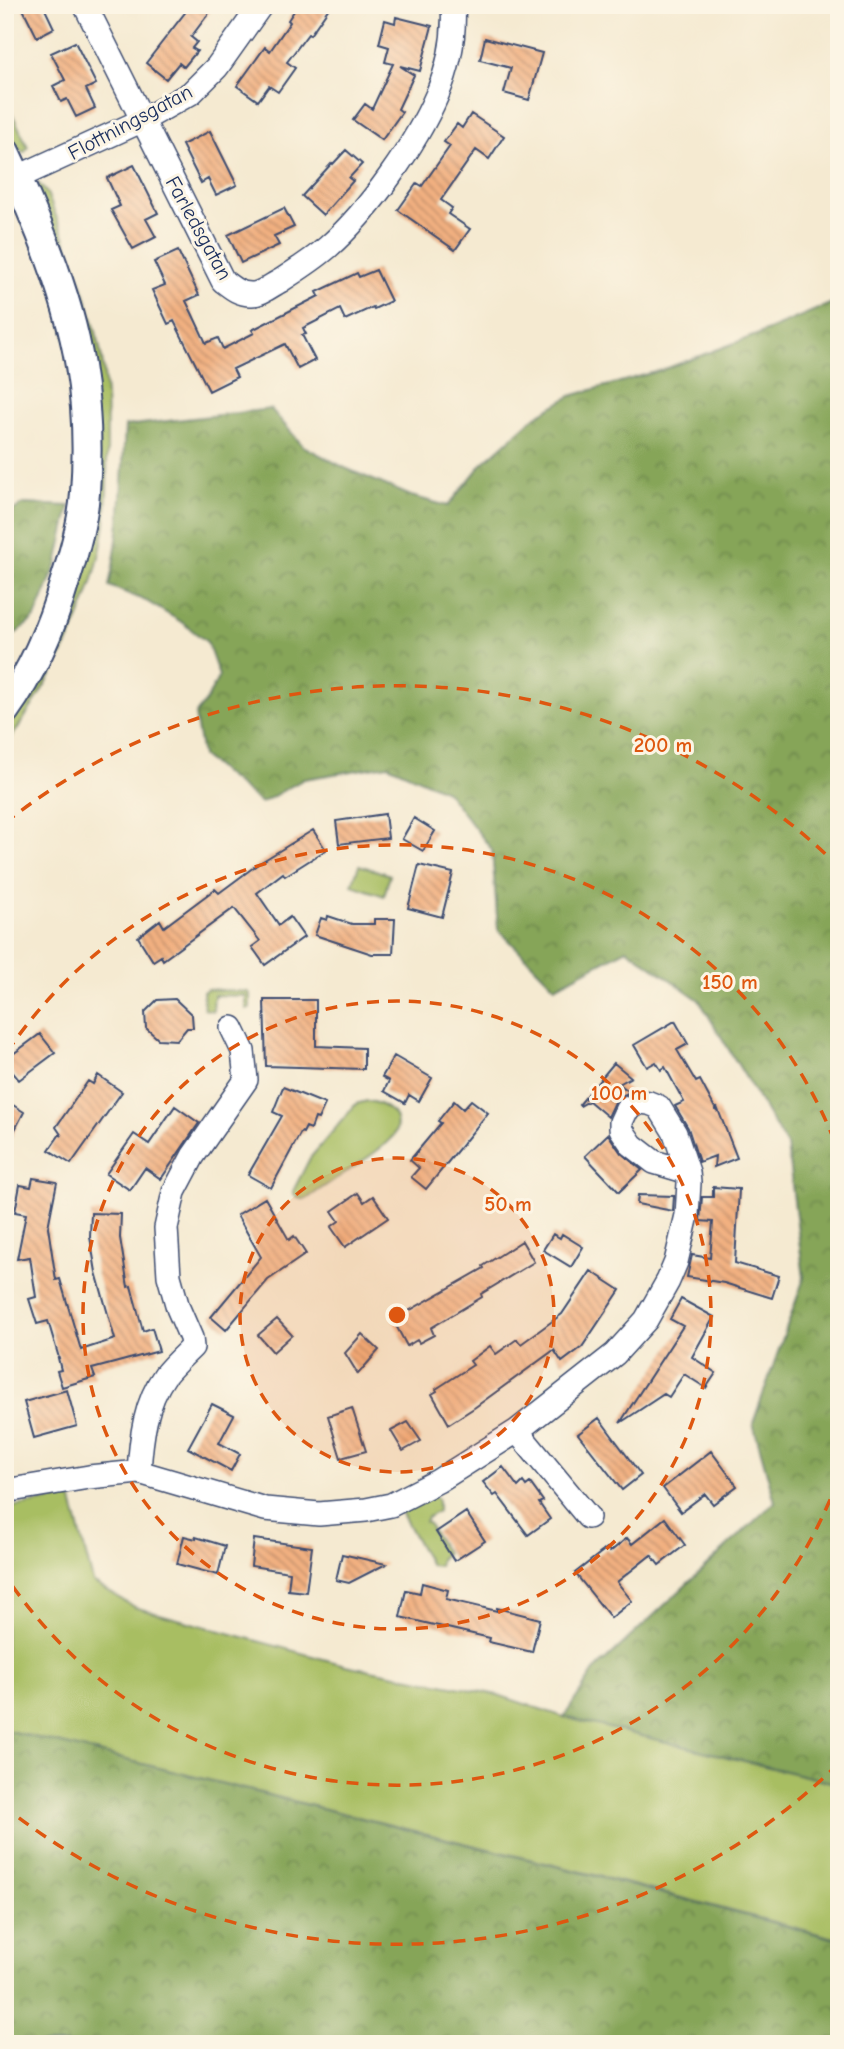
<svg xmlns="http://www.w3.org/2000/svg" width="844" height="2049" font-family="'Comic Neue',sans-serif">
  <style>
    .green { fill: #a8be62; stroke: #627660; stroke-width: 2 }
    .forest { fill: url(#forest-crowns); stroke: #506a5b; stroke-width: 2 }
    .building { fill: url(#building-back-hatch) }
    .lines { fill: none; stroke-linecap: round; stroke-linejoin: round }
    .minor-casing { stroke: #3c4b6f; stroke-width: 26 }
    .tertiary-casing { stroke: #3c4b6f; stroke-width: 32 }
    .minor { stroke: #fff; stroke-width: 23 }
    .tertiary { stroke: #fff; stroke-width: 28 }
    .ring { fill: none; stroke: #de5710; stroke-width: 3.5; stroke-dasharray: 12 9 }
    .labels { text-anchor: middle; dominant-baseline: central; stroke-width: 6; stroke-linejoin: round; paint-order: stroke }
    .street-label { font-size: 21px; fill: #1b2f5e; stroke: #fcf5e5 }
    .centre { fill: #de5710; stroke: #fcf5e5; stroke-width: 3.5 }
    .ring-label { font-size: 21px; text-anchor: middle; font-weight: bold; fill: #de5710; stroke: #fcf5e5; stroke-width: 6; stroke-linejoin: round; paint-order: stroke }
  </style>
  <defs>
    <pattern id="forest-crowns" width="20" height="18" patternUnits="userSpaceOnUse" patternTransform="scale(1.75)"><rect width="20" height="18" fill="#86a558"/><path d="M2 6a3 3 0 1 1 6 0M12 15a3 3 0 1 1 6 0" fill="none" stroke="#6d874c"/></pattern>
    <pattern id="building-back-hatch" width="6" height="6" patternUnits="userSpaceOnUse" patternTransform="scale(1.75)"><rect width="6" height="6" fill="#f2b080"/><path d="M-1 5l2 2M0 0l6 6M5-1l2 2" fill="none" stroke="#c3906c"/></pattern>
  </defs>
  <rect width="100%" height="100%" fill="#fcf5e5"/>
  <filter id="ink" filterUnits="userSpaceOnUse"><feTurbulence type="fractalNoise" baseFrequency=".0143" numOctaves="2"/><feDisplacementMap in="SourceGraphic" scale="14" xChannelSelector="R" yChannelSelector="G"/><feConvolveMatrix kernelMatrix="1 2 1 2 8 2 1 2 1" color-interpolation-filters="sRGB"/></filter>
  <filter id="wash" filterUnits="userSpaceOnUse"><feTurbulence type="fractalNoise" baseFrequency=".00686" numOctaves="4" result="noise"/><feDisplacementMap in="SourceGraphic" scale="28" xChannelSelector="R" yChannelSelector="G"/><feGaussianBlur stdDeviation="1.57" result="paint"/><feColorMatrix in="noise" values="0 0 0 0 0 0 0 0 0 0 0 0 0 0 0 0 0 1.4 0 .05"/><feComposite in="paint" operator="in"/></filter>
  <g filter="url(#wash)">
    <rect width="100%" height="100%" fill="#f5ead1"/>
    <path class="green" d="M5,99L28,147L24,153C4,142 5,118 5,99Z
      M38,183L47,193C66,242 87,292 99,344C107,378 107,416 107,450C107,477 108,504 104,530C93,609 50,682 5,747V731L25,701L96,482L35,193Z
      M359,865L390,875L384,896L352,885Z
      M207,989L248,992L250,994V1008L246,1009V996L214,995L213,1011L204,1009L203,992Z
      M367,1101C376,1102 385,1106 392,1112C397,1117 398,1126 395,1133C387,1149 325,1184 307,1199C300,1200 295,1198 293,1191L310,1158L356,1104Z
      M431,1491L438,1501V1511L427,1518L425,1522L428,1523L446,1553L440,1559L439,1566L430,1565L400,1510Z
      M71,1497L93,1582L134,1607L345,1665L498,1695L564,1717L839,1784V1939L591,1874L5,1730V1508Z"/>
    <path class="forest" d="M839,300V1784L564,1717L594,1671L775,1502L753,1423L804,1278L787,1146L699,1000L627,949L555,987L498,929L492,850L446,791L388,765L304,779L261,803L202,756L195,715L206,701L219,676L207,642L183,623L146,601L109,586C121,533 122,480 125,426L271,409L303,446L345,468L411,496L448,506L482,464L536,416L571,396L662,370L759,334Z
      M24,504L70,506L57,564L35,618L5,642V515Z
      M5,1730L591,1875L839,1940V2044H5Z"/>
    <g id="blocks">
      <path class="building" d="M21,5H43L54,28L37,37Z
        M191,5H215L191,37L197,42L192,48L197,51L184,67L179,63L166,79L146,63Z
        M298,5H331L310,35L308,34L287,62L295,68L278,92L269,86L258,101L237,86L265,47L270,51L290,22L288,20Z
        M396,17L432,26L420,71L400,66L414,75L398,109L402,112L382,140L353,120L365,104L372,109L393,64L385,62L389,47L379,44L385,20L395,23Z
        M485,38L542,53L529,100L504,93L511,68L480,60Z
        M75,42L96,84L86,89L95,108L76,117L67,99L61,102L53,86L65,80L51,53Z
        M471,114L504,136L489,159L476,150L441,200L452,208L448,214L470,229L455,250L398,210L417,183L422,186L450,146L444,142L457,124L462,128Z
        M210,131L237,185L216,195L208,179L201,183L182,145Z
        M346,150L362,164L349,178L353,181L323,215L302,196L332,163L333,164Z
        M134,165L158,213L146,219L156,237L133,249L111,210L120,206L107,178Z
        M284,208L294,227L274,236L279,245L241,263L228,235Z
        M178,251L199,295L186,301L192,313L206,343L218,338L223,349L254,333L252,330L319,296L317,292L357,273L359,277L376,270L391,301L374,309L373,307L345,320L340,309L303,328L306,334L302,335L315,360L298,369L285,344L233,369L237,377L209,391L174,321L168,324L152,290L165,285L154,262Z
        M385,814L388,838L339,844L336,821Z
        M414,818L435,831L423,851L402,839Z
        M313,830L326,850L285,876L283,873L257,893L279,925L290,917L304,937L265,965L252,947L260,941L234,908L163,960L161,956L153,961L138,937L160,920L164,927L215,889L219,893L258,864Z
        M419,865L453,873L442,917L408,908Z
        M328,916L352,924H374V919H395L393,954H372L315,935L321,918L327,920Z
        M175,999L192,1015L193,1028H187L177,1040L158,1039L146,1028L145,1012L157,1000Z
        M264,1000H316V1046L364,1048V1069L266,1066Z
        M675,1021L688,1044L677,1050L696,1082L700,1080L717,1112V1107L737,1158L714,1167L715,1156L699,1162L688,1128L675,1106L684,1102L665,1067L661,1070L656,1062L647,1067L634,1045Z
        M40,1034L55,1053L19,1080L5,1063V1060Z
        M394,1056L432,1078L419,1101L409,1095L405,1103L384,1091L389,1081L382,1077Z
        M614,1063L631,1077L619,1084L630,1092L621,1096L615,1102L608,1117L589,1101L580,1106L579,1105Z
        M98,1075L122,1092L71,1164L49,1150L60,1134L62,1136L56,1127L88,1081L93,1084Z
        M283,1087L325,1104L318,1119L315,1118L311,1129L306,1127L303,1133L301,1132L271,1188L248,1175L282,1116L273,1112Z
        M5,1100L24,1112L5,1149Z
        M471,1100L488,1113L426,1189L411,1177L419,1168L410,1160L441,1123L438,1121L454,1101L463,1109Z
        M175,1106L199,1123L161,1179L145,1168L130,1190L106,1174L134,1134L149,1144Z
        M608,1134L621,1153L642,1170L619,1192L585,1156Z
        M33,1178L57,1182L48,1227L56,1280L60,1279L81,1350L115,1339L96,1272L90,1237L91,1213L121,1214L120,1238L128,1287L131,1286L143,1331L152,1328L159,1351L92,1369L95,1377L62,1387L57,1371L61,1370L58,1358H59L48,1321L37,1324L29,1299L36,1297L30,1257L17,1259L26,1214L15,1212L20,1185L31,1187Z
        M713,1187L739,1189L735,1263L779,1276L772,1298L724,1283L687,1277L692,1255L710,1258L713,1222L700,1221L702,1197H713Z
        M358,1193L364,1202L373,1196L388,1218L345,1247L331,1227L339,1221L332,1211Z
        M638,1195L674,1196L673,1211L637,1204Z
        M265,1198L289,1240L294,1236L306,1254L268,1280L226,1330L211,1317L261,1257L237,1215Z
        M553,1234L560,1238L562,1234L583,1247L571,1267L543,1250Z
        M522,1241L534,1262L481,1294L482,1297L431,1328L434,1335L419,1343L417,1340L407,1346L393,1320L484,1268L483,1266Z
        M591,1271L620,1290L582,1347L562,1362L554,1350L474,1408L449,1424L432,1394L437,1391L436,1389L473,1365L470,1361L490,1346L496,1354L517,1339L521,1344L562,1314Z
        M681,1299L714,1317L692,1357L716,1373L706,1388L684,1374L669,1397L664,1394L620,1423L683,1326L670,1319Z
        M277,1319L292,1335L273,1352L258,1335Z
        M362,1334L379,1350L358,1374L345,1353Z
        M67,1390L77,1426L34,1438L24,1402Z
        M212,1404L234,1415L219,1443L240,1454L231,1471L188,1448Z
        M352,1408L366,1451L341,1458L328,1416Z
        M599,1418L641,1475L622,1490L578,1434Z
        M408,1422L421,1441L403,1451L391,1431Z
        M711,1451L737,1486L713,1504L705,1494L681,1512L663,1488Z
        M503,1467L518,1487L523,1482L526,1486L530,1483L543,1501L539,1503L550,1519L528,1535L497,1494L494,1496L483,1482Z
        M466,1512L485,1541L454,1561L436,1532Z
        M665,1518L685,1545L659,1565L651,1555L617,1582L632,1601L611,1618L575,1573L607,1548L610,1552L627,1538L632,1544Z
        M184,1536L196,1539V1537L225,1546L218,1575L177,1564Z
        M254,1539L312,1547L306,1592L288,1590L290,1572L251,1566Z
        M342,1554L386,1564L349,1583L336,1580Z
        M422,1583L448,1590L446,1599L497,1611V1608L540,1619L532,1652L489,1642L490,1638L400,1617L406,1590L420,1593Z"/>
    </g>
  </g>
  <g filter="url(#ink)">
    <use href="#blocks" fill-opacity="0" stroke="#3c4b6f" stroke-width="2"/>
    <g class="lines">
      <g class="minor-casing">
        <path id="minor" d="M85,5L223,281C232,288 239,294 251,294C260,295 272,285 280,281C297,270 313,260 328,247C369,211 416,144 437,95C449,67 455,35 453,5
          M5,183L141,121L191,93L217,67L261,5
          M517,1431L588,1517
          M139,1472C141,1438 145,1403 165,1375C173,1365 183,1356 192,1347L191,1338L178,1308L169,1276L166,1228L174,1192L193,1156L246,1080L243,1051L232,1028
          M5,1491L89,1477L139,1472L265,1509L319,1514L366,1510L391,1505L438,1481L517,1431L615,1354L646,1320L668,1281L676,1262L687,1215L689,1183L688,1172L675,1133L659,1107L649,1103L641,1102L627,1109L621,1122V1129L632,1145L654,1162L688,1172"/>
      </g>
      <g class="tertiary-casing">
        <path id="tertiary" d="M5,152C35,215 69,297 80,366C87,408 88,451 85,493C83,522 74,553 65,581C52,626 33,671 5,710"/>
      </g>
      <use href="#minor" class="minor"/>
      <use href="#tertiary" class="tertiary"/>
    </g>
  </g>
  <circle cx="397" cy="1315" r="157" fill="#de5710" fill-opacity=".12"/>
  <g class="ring">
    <circle cx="397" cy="1315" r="157"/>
    <circle cx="397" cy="1315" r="314"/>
    <path d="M838 1480A471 471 0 0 1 7 1578M7 1052A471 471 0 0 1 838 1150"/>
    <path d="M838 1764A629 629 0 0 1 5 1807M5 823A629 629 0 0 1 838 866"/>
  </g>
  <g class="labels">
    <g class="street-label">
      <text transform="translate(130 122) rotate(-28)">Flottningsgatan</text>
      <text transform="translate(199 228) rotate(61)">Farledsgatan</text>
    </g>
  </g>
  <circle cx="397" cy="1315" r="10" class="centre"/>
  <g class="ring-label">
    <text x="663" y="752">200 m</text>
    <text x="730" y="989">150 m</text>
    <text x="619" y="1100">100 m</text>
    <text x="508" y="1211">50 m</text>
  </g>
  <rect width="844" height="2049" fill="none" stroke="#fcf5e5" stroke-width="28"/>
</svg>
